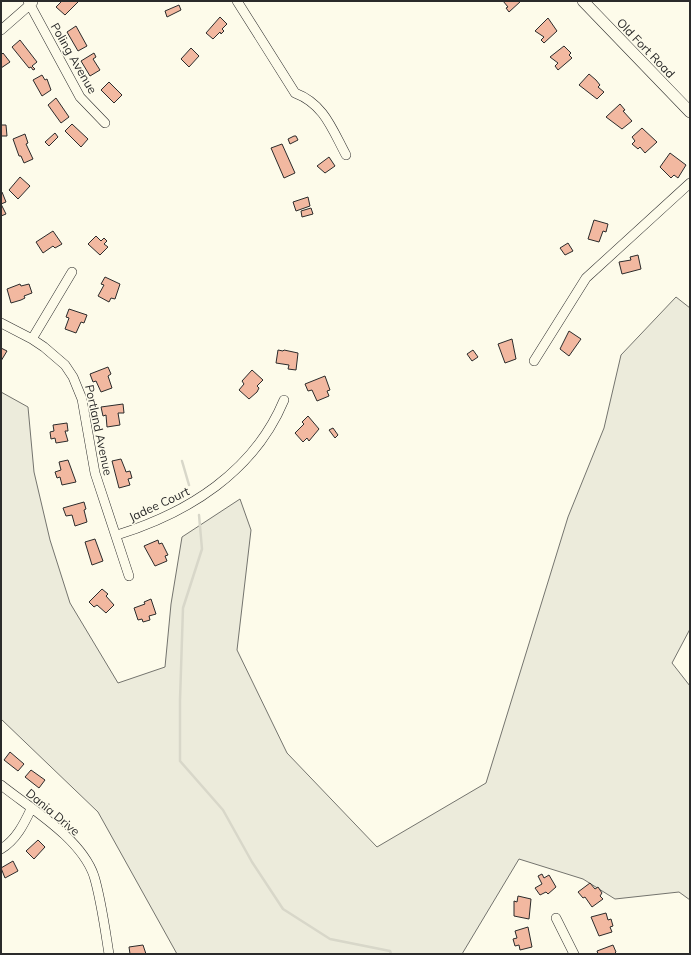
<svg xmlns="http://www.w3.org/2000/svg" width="691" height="955" font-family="Mulish,sans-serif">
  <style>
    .green { fill: #ecebdb; stroke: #74746e }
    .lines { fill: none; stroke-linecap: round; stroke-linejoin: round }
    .stream { stroke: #d8d7c9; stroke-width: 2.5 }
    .building { fill: #f2b8a0; stroke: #2b2b2b }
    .minor-casing { stroke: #2b2b2b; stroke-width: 10 }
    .major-casing { stroke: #2b2b2b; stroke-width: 12 }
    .minor { stroke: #fdfbea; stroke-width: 9 }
    .major { stroke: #fdfbea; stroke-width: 11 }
    .labels { text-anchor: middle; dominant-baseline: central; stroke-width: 3; stroke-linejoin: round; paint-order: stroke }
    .street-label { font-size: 12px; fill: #2b2b2b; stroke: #fdfbea }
  </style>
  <rect width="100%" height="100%" fill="#fdfbea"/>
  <path class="green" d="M676,297L690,308V629L672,663L690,686V900L679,892L615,899L583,879L519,859L462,954H177L98,812L1,719V392L28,407L34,472L50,540L70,603L118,683L165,667L171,604L182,537L240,499L251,530L237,650L287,753L377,847L486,783L568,517L604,428L621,355Z"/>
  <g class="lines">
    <path class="stream" d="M182,461L189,485
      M199,515L202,549L183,608L180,700V761L223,810L252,862L283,909L330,939L390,951L391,954"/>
  </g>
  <path class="building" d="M62,1H79L65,15L56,7Z
    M503,1H521L509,12L506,8L508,7Z
    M179,5L181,10L167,17L165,11Z
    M220,17L227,24L222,29L224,31L221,34L220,32L213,39L206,33Z
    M548,18L557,31L544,43L541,40L544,37L535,31Z
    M76,26L87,46L78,51L67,32Z
    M20,40L37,62L32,66L35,69L33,70L31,67L29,68L12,47Z
    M564,46L571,53L569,55L572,58L558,70L555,66L558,63L550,57Z
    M191,48L199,56L189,67L181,59Z
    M3,53L10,62L1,68V55Z
    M94,53L96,57L93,59L100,70L90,76L81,61Z
    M589,74L596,80L600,85L598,87L604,92L597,99L579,85Z
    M42,75L45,80L47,79L51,90L42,96L33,80Z
    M109,82L122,95L114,103L101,90Z
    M56,98L69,117L61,123L48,105Z
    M620,104L625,110L623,111L632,121L622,129L606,117Z
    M72,124L88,139L81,147L65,131Z
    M1,125H6L7,136H1Z
    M642,128L657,142L645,153L640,147L638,149L632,144L635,141L632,137Z
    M55,133L58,137L49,146L45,142Z
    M25,134L28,143L26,144L33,159L24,163L21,156H19L13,139Z
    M294,136H296L298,140L290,144L288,139Z
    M282,144L295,173L284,178L271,148Z
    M670,153L686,165L678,178L674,175L671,178L660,167Z
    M329,157L335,166L325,173L317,166Z
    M20,177L30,186L18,199L9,190Z
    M2,192L6,202L1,204L6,214L1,216V193Z
    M308,197L310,206L296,211L293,202Z
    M311,208L313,214L302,217L301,211Z
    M594,220L608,224L606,232L603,231L599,242L588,239Z
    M53,231L62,244L55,248L53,246L43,253L36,242Z
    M96,236L101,241L104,238L107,241L104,244L108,247L100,255L88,244Z
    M568,243L573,251L565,255L560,248Z
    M638,255L641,269L622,274L619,262L631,260L630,257Z
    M105,277L120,284L115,299L111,298L109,302L98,296L104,285L101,284Z
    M20,284L21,286L29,284L32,293L24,296L25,298L21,300L11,303L7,289Z
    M69,309L87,315L84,323L81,322L76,333L65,329L69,318L66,317Z
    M569,331L581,339L569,356L560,349Z
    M512,339L516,359L505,363L498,344Z
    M1,348L7,351L1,361Z
    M278,350L283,351L284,350L298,353L296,370L288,369L289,365L276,363Z
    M473,350L478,357L472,361L467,354Z
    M108,367L111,374L108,376L112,388L101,392L96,381L93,382L90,374Z
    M252,370L263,380L257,386L259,388L257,392L249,399L239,390L244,384L242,381Z
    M325,376L330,390L327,391L329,396L317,401L312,390L308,391L305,384Z
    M123,404L124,413H118L120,425L107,427L106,415L103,416L101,407Z
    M308,416L319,429L309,441L307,438L303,442L295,433L304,424L302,422Z
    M67,423L68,431H65L68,441L56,443L55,438L51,439L50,432L54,431L53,425Z
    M333,428L338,435L335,438L329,430Z
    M121,459L125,469L126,472L130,471L132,478L128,479L130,485L119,488L112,461Z
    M68,460L76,482L62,485L60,477L57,478L55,472L61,470L59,462Z
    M84,502L86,509L84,510L87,522L75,526L72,515L66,516L63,508Z
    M95,539L103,561L92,565L85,542Z
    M158,540L159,544L162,543L168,555L165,556L167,561L155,566L144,546Z
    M102,589L108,594L106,596L114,605L106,613L97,605L94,607L89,602Z
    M151,599L156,614L149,616L150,620L143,622L142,619L138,620L134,608L145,604L144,602Z
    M10,752L24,764L18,771L4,760Z
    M31,770L45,780L39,788L25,777Z
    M38,840L45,847L34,859L26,851Z
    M13,861L18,871L5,878L1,868Z
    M542,874L544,878L549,875L556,887L548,894L546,892L540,895L535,888L542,884L538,876Z
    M590,883L595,889L598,887L602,893L600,896L603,899L592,907L585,897L583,898L578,892Z
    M518,896L531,899L529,919L514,916V901L517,902Z
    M606,913L608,920L611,919L613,926L610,927L612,932L599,936L591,917Z
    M528,927L532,947L520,950L519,945L515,946L513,939L517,938L515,931Z
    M143,945L146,954H130L129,947Z
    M613,945L616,952L614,954H598L597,951Z"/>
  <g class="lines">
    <g class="minor-casing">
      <path id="minor" d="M28,1L80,97L105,123
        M237,1L295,93C324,104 332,129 346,155
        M1,30L33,2
        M1,323L32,339L44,347L65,365L73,377L82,399L95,473L129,576
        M32,339L72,272
        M534,361L586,278L690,183
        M117,535C188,513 254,472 284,400
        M1,785C31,809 81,838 94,876C101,899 105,929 109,954
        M1,849C16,840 24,824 31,809
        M556,918L574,954"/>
    </g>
    <g class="major-casing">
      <path id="major" d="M583,1L690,112"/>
    </g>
    <use href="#minor" class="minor"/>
    <use href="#major" class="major"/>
  </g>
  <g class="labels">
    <g class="street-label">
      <text transform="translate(646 48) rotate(46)">Old Fort Road</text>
      <text transform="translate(74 58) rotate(60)">Poling Avenue</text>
      <text transform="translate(99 430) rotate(78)">Portland Avenue</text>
      <text transform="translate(159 504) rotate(-25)">Jadee Court</text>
      <text transform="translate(53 812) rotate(40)">Dania Drive</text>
    </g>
  </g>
  <rect width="691" height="955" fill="none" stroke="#2b2b2b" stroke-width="4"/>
</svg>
